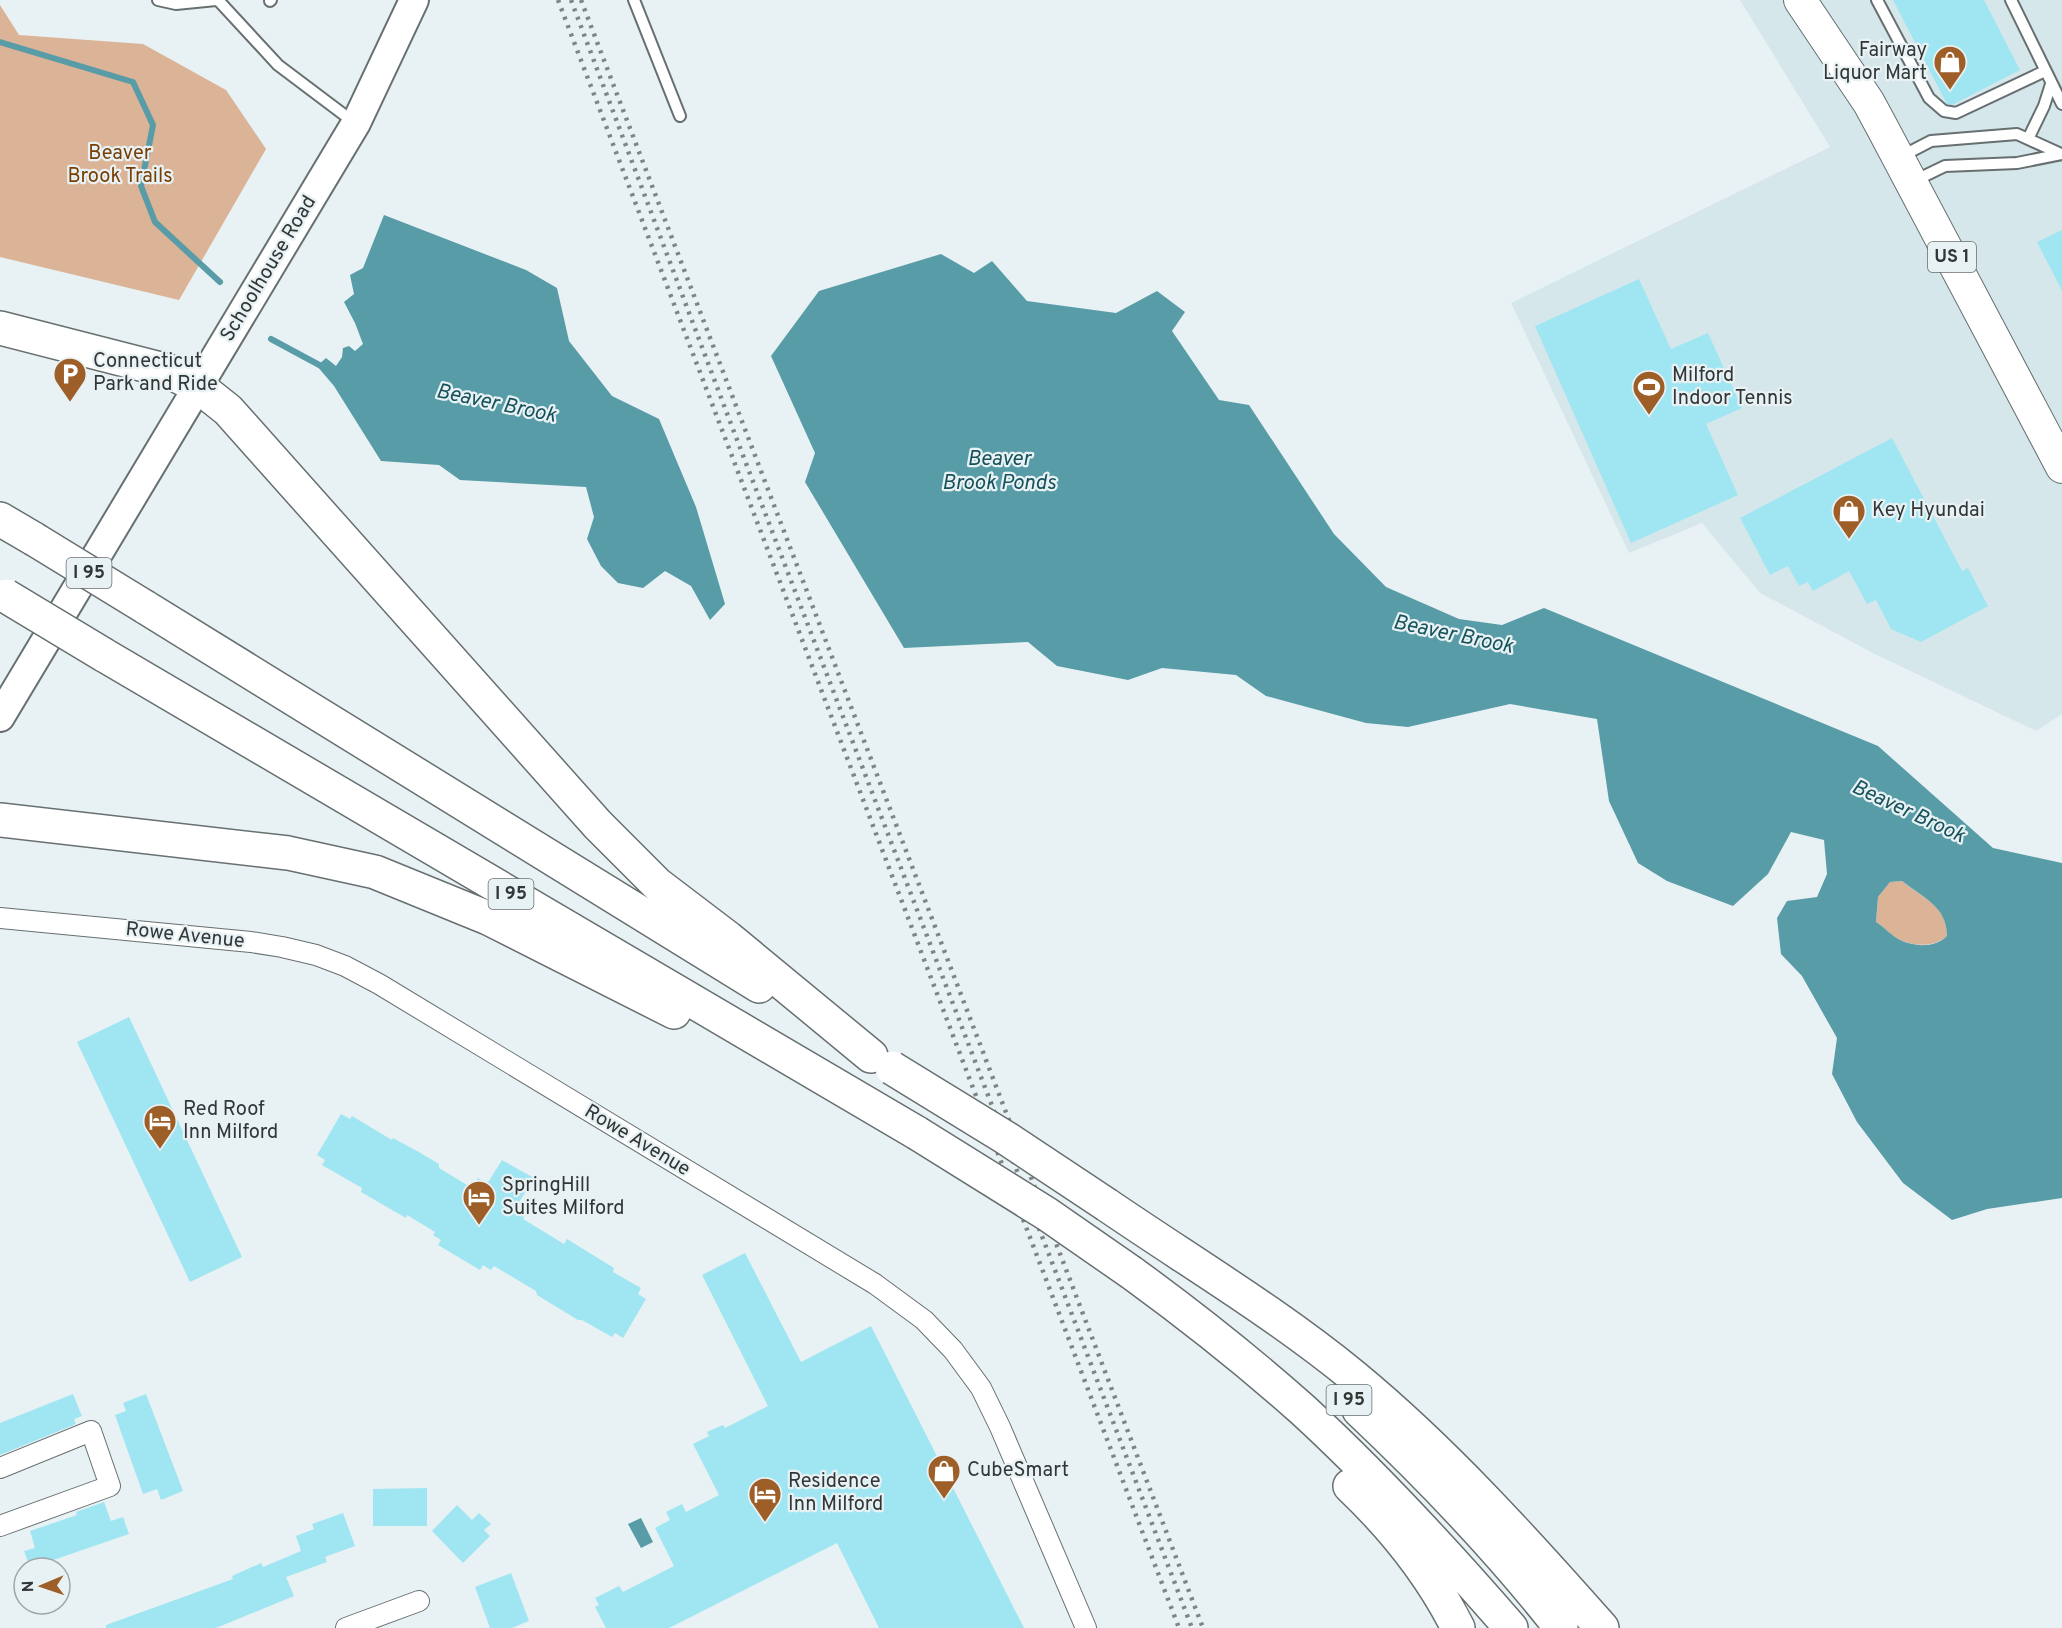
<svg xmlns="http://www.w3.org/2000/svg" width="2062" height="1628" font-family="Overpass,sans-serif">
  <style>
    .built { fill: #d5e7ea }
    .green { fill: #dbb396 }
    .water { fill: #589ca8; fill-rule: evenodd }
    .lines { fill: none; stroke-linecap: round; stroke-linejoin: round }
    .stream { stroke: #589ca8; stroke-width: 6 }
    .building { fill: #a0e6f2 }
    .lane-casing { stroke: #676f70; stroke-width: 14 }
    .street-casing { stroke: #676f70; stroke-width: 22 }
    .secondary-casing { stroke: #676f70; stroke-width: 32 }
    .primary-casing { stroke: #676f70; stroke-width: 34 }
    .highway-casing { stroke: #676f70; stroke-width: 36 }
    .lane { stroke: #fff; stroke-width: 10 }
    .street { stroke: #fff; stroke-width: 20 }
    .secondary { stroke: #fff; stroke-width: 28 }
    .primary { stroke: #fff; stroke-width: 32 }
    .highway { stroke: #fff; stroke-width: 33 }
    .rail { stroke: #7f8586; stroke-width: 4.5; stroke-dasharray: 3 6; stroke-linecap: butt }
    .highway-bridge-casing { stroke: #676f70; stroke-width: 36; stroke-linecap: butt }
    .highway-bridge { stroke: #fff; stroke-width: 33 }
    .labels { text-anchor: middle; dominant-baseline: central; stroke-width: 4.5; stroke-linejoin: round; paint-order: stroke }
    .shield { fill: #e8f1f3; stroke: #696e6f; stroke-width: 1.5 }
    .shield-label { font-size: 18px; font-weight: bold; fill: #323636 }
    .poi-label { font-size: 20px; fill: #323636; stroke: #e8f1f3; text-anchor: start }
    .park-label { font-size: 20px; fill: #783f04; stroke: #e8f1f3 }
    .street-label { font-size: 20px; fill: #323636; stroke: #e8f1f3 }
    .water-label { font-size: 21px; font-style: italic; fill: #16525b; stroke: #e8f1f3 }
  </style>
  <rect width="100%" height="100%" fill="#e8f1f3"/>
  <path class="built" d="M1740,0H2062V714L2036,731L1875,654L1760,593L1702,523L1629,553L1511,303L1830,147Z"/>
  <path class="green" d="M0,5L19,35L143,44L226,90L266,149L179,300L0,257Z
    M1902,881C1923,899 1947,905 1947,936C1935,947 1915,947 1900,940C1892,936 1884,927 1876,922L1878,897L1890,882Z"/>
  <path class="water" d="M384,215L526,270L557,288L569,341L612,396L659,419L696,507L725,604L710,620L691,586L665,571L643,588L618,583L601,566L587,539L594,517L586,487L460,480L439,465L381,461L334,386L317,366L326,358L336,366L342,357L343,348L349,346L355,351L363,344L355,323L344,302L354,294L350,275L363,268Z
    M941,254L974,273L992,261L1027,301L1116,313L1157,291L1185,312L1172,331L1219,400L1249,405L1334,534L1386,587L1459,619L1502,625L1544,608L1878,746L1993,848L2062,863V1198L1987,1209L1952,1220L1903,1183L1857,1122L1832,1074L1837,1038L1802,976L1781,954L1777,918L1787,901L1817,897L1827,874L1824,840L1791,832L1768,874L1733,906L1667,881L1638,863L1609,801L1597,719L1510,704L1408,727L1366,723L1266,696L1236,675L1162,668L1128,680L1057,666L1028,642L904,648L805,482L815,453L771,356L819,291ZM1902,881C1923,898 1947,906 1947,936C1935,948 1915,947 1900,940C1892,936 1884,927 1876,922L1878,897L1890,882Z
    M641,1518L653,1542L641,1548L628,1524Z"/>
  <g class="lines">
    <path class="stream" d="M0,42L133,82L153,125L141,186L155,222L220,282
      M271,339L323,367"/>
  </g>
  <path class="building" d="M1893,0H1984L2020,70L1952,105L1947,104Z
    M2062,230V291L2037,242Z
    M1639,279L1671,349L1708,333L1742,408L1706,424L1738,495L1631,543L1535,326Z
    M1892,438L1962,571L1968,568L1988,606L1921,642L1891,629L1876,600L1867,604L1849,571L1813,591L1808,582L1799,586L1788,566L1770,575L1740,518Z
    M129,1017L242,1257L190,1282L77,1042Z
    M341,1114L350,1119L352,1116L392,1140L393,1138L417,1151L439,1164V1168L472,1188L478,1178L487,1184L502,1160L534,1178L515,1209L525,1215L523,1219L564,1244L567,1239L614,1268L613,1272L641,1288L638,1294L646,1299L623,1338L615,1333L612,1337L582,1320H578L537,1295L536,1291L494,1266L491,1270L483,1265L480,1270L438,1245L441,1240L433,1235L435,1232L407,1215L406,1218L361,1192L362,1188L322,1165L325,1160L317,1155Z
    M745,1253L801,1362L871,1326L1024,1628H879L837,1543L669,1628H606L595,1607L599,1605L595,1598L619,1586L623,1592L674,1566L655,1528L670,1520L666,1512L682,1504L686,1512L719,1495L693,1444L709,1436L707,1432L723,1425L725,1428L768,1406L702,1275Z
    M73,1394L82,1416L74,1419L76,1424L0,1455V1423Z
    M146,1394L183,1491L161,1500L157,1489L143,1494L115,1415L126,1411L123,1403Z
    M427,1488V1526H373V1489Z
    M104,1502L111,1521L123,1517L129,1534L30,1568L24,1551L35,1548L30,1531L77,1515L76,1512Z
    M457,1505L472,1520L479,1513L491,1524L484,1530L490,1536L463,1563L432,1531Z
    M343,1513L355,1546L325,1557L327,1562L286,1577L294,1596L216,1628H106V1625L233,1579L232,1576L261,1563L263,1567L301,1551L296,1536L314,1529L312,1524Z
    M511,1573L529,1621L512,1628H490L475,1587Z"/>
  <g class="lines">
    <g class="lane-casing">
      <path id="lane" d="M158,0L176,4L216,0
        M218,0L278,65L355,123
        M634,0L680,116
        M1877,0L1929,98L1944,111L1956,113L2045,71
        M2011,0L2062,104
        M270,1L271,0
        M2028,139L2044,106L2051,84
        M1902,156L1931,141L2017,134L2061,154
        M1914,181L1945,166L2017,163L2062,154"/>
    </g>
    <g class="street-casing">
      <path id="street" d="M0,918L251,942L282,947L316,955L345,966L379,984L875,1284L924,1320L953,1350L981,1388L1000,1427L1086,1628
        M0,1468L91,1431L110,1486L0,1526
        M346,1628L419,1601"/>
    </g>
    <g class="secondary-casing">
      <path id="secondary" d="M0,717L356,123L414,0"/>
    </g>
    <g class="primary-casing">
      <path id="primary" d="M1800,0L1869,103L1883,129L2062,467"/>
    </g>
    <g class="highway-casing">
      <path id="highway" d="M0,328L168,371L199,387L228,410L598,825L657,884L728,938L871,1056
        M0,519L34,539
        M145,607L759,986
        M104,655L917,1133
        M0,820L288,853L375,872L488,918L674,1012
        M1107,1205C1189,1261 1276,1313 1353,1376C1443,1450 1525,1541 1602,1628
        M1132,1273C1191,1316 1248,1361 1303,1410C1377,1478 1445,1552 1511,1628
        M1359,1410C1431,1478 1500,1550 1561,1628
        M1350,1486C1392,1526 1432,1576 1458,1628"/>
    </g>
    <use href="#lane" class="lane"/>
    <use href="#street" class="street"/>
    <use href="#secondary" class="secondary"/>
    <use href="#primary" class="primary"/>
    <use href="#highway" class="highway"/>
    <path class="rail" d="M558,0L1179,1628
      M571,0L731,424L1192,1628
      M581,0L1203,1628"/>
    <g class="highway-bridge-casing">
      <path id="highway-bridge" d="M34,539L145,607
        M6,596L104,655
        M892,1068L1006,1138L1107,1205
        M917,1133L1047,1214L1132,1273"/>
    </g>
    <use href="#highway-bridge" class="highway-bridge"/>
  </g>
  <defs>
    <g id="shop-pin" transform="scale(1.725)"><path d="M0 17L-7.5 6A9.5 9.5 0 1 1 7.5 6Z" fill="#9e5e27" stroke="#e8f1f3"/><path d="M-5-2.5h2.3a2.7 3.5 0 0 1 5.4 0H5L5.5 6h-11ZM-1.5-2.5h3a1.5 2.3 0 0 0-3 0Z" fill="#fff"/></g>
    <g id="parking-pin" transform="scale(1.725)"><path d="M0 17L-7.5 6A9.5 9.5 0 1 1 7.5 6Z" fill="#9e5e27" stroke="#e8f1f3"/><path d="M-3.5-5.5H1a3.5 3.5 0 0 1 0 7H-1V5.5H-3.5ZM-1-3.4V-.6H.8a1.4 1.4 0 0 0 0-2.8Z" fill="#fff"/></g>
    <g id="stadium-pin" transform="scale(1.725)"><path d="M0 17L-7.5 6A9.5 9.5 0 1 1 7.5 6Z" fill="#9e5e27" stroke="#e8f1f3"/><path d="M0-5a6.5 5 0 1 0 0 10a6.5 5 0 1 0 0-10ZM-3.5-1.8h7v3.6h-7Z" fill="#fff"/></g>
    <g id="hotel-pin" transform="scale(1.725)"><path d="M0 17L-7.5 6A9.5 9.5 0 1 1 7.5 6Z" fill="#9e5e27" stroke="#e8f1f3"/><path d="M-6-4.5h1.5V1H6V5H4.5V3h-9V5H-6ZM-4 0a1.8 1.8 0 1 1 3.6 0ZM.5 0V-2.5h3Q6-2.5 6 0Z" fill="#fff"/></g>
  </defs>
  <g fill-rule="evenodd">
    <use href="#shop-pin" x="1950" y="62"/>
    <use href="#parking-pin" x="70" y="374"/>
    <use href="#stadium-pin" x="1649" y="387"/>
    <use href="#shop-pin" x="1849" y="511"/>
    <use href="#hotel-pin" x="160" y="1121"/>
    <use href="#hotel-pin" x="479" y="1197"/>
    <use href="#shop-pin" x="944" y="1471"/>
    <use href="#hotel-pin" x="765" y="1494"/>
  </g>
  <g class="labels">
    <g class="shield">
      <rect x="1928" y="242" width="48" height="30" rx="4.5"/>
      <rect x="66.5" y="558" width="45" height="30" rx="4.5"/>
      <rect x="488.5" y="879" width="45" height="30" rx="4.5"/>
      <rect x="1326.5" y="1385" width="45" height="30" rx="4.5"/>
    </g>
    <g class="shield-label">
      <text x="1952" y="257">US 1</text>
      <text x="89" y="573">I 95</text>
      <text x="511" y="894">I 95</text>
      <text x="1349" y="1400">I 95</text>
    </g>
    <g class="poi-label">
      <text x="1927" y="51" text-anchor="end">Fairway<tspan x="1927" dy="23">Liquor Mart</tspan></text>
      <text x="93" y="362">Connecticut<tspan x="93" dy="23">Park and Ride</tspan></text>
      <text x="1672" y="376">Milford<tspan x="1672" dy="23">Indoor Tennis</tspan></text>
      <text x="1872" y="511">Key Hyundai</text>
      <text x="183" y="1110">Red Roof<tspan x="183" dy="23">Inn Milford</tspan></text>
      <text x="502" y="1186">SpringHill<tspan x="502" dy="23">Suites Milford</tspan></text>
      <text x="967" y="1471">CubeSmart</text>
      <text x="788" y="1482">Residence<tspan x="788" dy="23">Inn Milford</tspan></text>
    </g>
    <g class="park-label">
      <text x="120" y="154">Beaver<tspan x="120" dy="23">Brook Trails</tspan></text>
    </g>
    <g class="street-label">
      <text transform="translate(269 269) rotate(-59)">Schoolhouse Road</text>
      <text transform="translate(185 936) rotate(6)">Rowe Avenue</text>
      <text transform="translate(637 1141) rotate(31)">Rowe Avenue</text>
    </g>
    <g class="water-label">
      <text transform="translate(496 404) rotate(12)">Beaver Brook</text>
      <text x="999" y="459">Beaver<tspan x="999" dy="24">Brook Ponds</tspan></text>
      <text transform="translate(1453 635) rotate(12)">Beaver Brook</text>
      <text transform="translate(1908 812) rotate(25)">Beaver Brook</text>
    </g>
  </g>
  <g transform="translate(42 1586) rotate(268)"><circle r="28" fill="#e8f1f3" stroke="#9fa6a7" stroke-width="1.5"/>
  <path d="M0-4.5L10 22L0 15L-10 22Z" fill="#9e5e27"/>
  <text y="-9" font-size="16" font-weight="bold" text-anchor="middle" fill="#323636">N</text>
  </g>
</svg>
